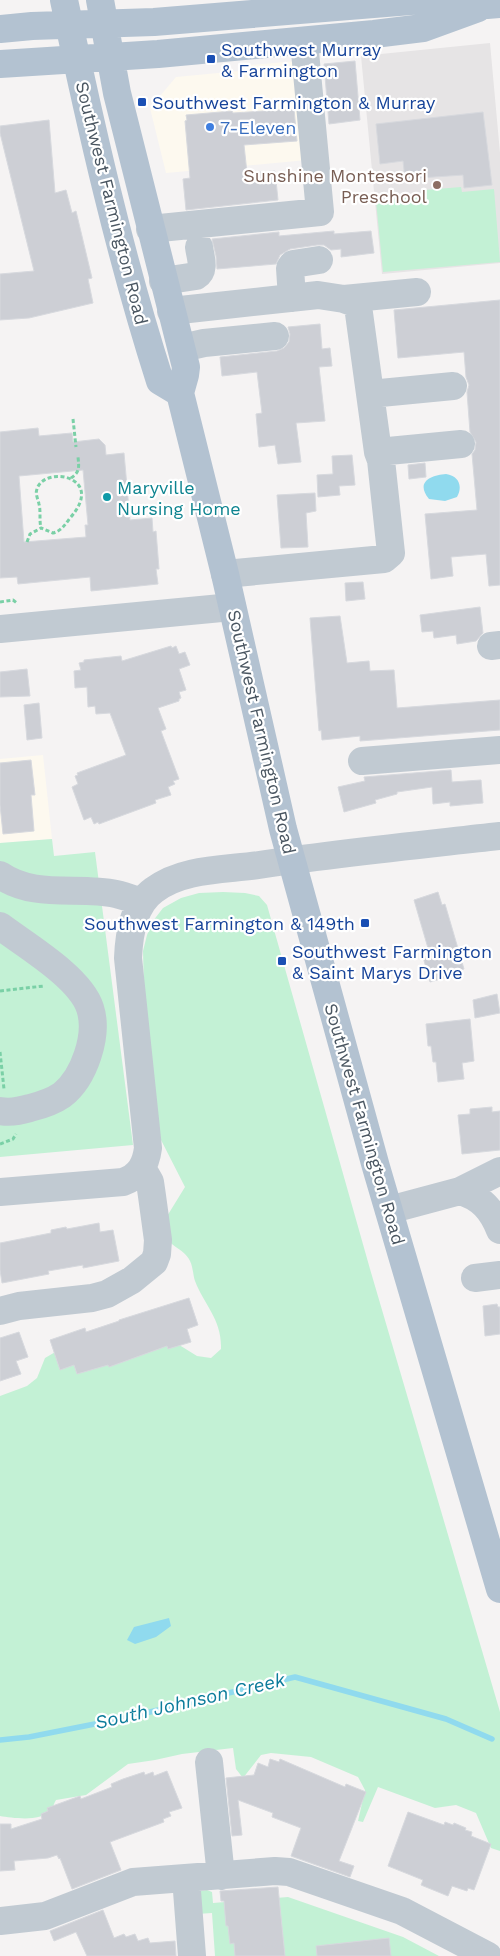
<svg xmlns="http://www.w3.org/2000/svg" width="500" height="1956" font-family="'Work Sans',sans-serif">
  <style>
    .commercial { fill: #fdf9ef }
    .education { fill: #e6e4e5 }
    .green { fill: #c3f1d5 }
    .water { fill: #90daee }
    .lines { fill: none; stroke-linecap: round; stroke-linejoin: round }
    .stream { stroke: #90daee; stroke-width: 5.5 }
    .building { fill: #cdcfd5; stroke: #d7d9de; fill-rule: evenodd }
    .path { stroke: #7ad0a6; stroke-width: 3; stroke-dasharray: 4 2.5; stroke-linecap: butt }
    .minor { stroke: #c1cad2; stroke-width: 28 }
    .major { stroke: #b3c2d1; stroke-width: 28 }
    .transit-dot { fill: #1a4fb4; stroke: #fff; stroke-width: 2 }
    .shop-dot { fill: #3f7fe0; stroke: #fff; stroke-width: 2 }
    .education-dot { fill: #8d6e63; stroke: #fff; stroke-width: 2 }
    .culture-dot { fill: #0f9aa8; stroke: #fff; stroke-width: 2 }
    .labels { text-anchor: middle; dominant-baseline: central; stroke-width: 4.5; stroke-linejoin: round; paint-order: stroke }
    .transit-label { font-size: 18px; fill: #164399; stroke: #fff; text-anchor: start }
    .shop-label { font-size: 18px; fill: #366cbe; stroke: #fff; text-anchor: start }
    .education-label { font-size: 18px; fill: #785e54; stroke: #fff; text-anchor: end }
    .street-label { font-size: 18px; fill: #4a5661; stroke: #fff }
    .culture-label { font-size: 18px; fill: #0d838f; stroke: #fff; text-anchor: start }
    .water-label { font-size: 19px; font-style: italic; fill: #0c7c9b; stroke: #fff }
  </style>
  <rect width="100%" height="100%" fill="#f5f3f3"/>
  <path class="commercial" d="M297,61L307,160L166,173L150,108L176,77L239,71V66Z
    M43,755L52,839L0,843V759Z"/>
  <path class="education" d="M490,43L500,153V263L382,274L361,56Z"/>
  <path class="green" d="M461,187L462,192L494,189L500,262L383,272L376,201L425,196V190Z
    M52,839L54,856L95,852L133,1145L0,1157V843Z
    M223,892L245,893L259,896L267,905L370,1269L500,1712V1851L491,1848L476,1813L456,1805L435,1808L378,1787L363,1822L358,1821L365,1790L358,1777L311,1757L271,1753L261,1755L243,1778L236,1769L233,1748L182,1754L155,1760L128,1764L86,1795L56,1800C54,1803 53,1808 50,1811C40,1822 13,1818 0,1816V1396L27,1386L37,1378L45,1358L57,1351L176,1343L197,1356L211,1358L221,1349C222,1319 204,1305 195,1281C193,1275 193,1267 190,1261C184,1247 166,1248 161,1226L185,1187L160,1138L144,991L143,951L147,935L153,921L163,908L181,898L199,893Z
    M207,1890L212,1892L213,1903L288,1897L403,1937L439,1956H215L212,1913L197,1914L201,1891Z"/>
  <path class="water" d="M446,474C459,476 463,486 457,497L445,501L429,499C415,482 431,475 446,474Z
    M169,1618L171,1626L156,1637L135,1644L127,1640L134,1627Z"/>
  <g class="lines">
    <path class="stream" d="M0,1740L29,1737L125,1718L295,1677L446,1719L492,1739"/>
  </g>
  <path class="building" d="M355,61L360,120L329,124L324,64Z
    M294,109L297,141L244,145L247,173L275,171L278,200L186,210L183,179L190,178L185,121L187,120L186,115L232,111L233,113Z
    M483,112L492,185L464,188L463,175L405,179L403,161L380,164L376,124Z
    M49,120L55,193L66,190L72,213L76,211L92,278L88,279L93,303L29,318L0,320V274L34,271L0,133V126Z
    M334,231V234L371,231L374,253L341,257V249L331,250L324,245H317L290,249L280,255L276,264L217,269L216,256L212,239L279,232V236Z
    M500,300V585L489,586L486,554L451,557L453,576L431,579L425,514L477,510L472,454L475,450L476,442L470,432L467,392L469,385L466,377L464,352L398,358L394,310Z
    M320,324L322,349L330,348L332,366L319,367L325,421L296,423L301,462L278,464L275,445L259,447L256,414L262,413L257,372L222,376L220,357L277,351L284,348L289,342L290,334L288,327Z
    M38,428L39,436L72,433L73,442L99,439L105,445L106,455L124,453L130,520L152,518L153,532L156,531L159,569H156L158,584L91,591L90,577L18,584L17,577L0,578V432ZM83,470L88,525H85L86,537L24,542L19,476Z
    M352,455L355,485L339,486L340,495L318,497L317,475L333,474L332,456Z
    M425,463L426,477L409,479L408,465Z
    M315,493L316,511L306,513L308,547L281,548L277,495Z
    M363,582L365,599L346,601L345,583Z
    M480,607L483,633L476,641L457,644L456,635L434,638L433,631L422,632L420,615Z
    M340,616L347,663L369,661L370,671L394,670L397,708L500,700V730L360,741V736L322,740L321,730L319,731L310,618Z
    M171,646L172,648L176,646L179,654L185,652L190,665L179,669L186,690L179,692L181,698L179,699V701L158,708L166,729L161,731L179,779L173,781L175,784L168,787L171,795L155,800L156,803L99,824L98,822L94,824L91,817L84,820L72,787L78,784L75,776L78,775L77,773L126,755L110,713L96,714L95,706L88,707L87,687L75,688L74,671L81,670L79,663L84,662V660L121,656L122,661Z
    M27,669L30,696L0,697V672Z
    M39,703L42,738L27,740L24,705Z
    M31,760L35,795H31L34,831L3,834L0,805V763Z
    M451,770L452,782L481,780L483,803L450,806V802L433,804L432,787L397,792V794L375,800L376,803L344,812L338,787L365,781L364,777Z
    M438,892L442,905L445,904L464,969L461,970L462,973L430,982L423,957L430,955L414,900Z
    M497,994L500,1013L475,1018L473,1000Z
    M470,1019L474,1061L462,1063L464,1079L438,1082L436,1062H433L431,1046H428L426,1024Z
    M492,1107V1112L500,1111V1150L462,1154L458,1115L470,1114V1109Z
    M99,1223L100,1232L113,1230L119,1261L83,1268V1265L48,1271L49,1274L2,1283L0,1270V1243L51,1233V1230L66,1227L67,1229Z
    M189,1298L198,1325L187,1329L191,1342L168,1349L167,1346L109,1367L108,1365L77,1374L74,1365L60,1370L50,1340L85,1328L86,1332L119,1321V1320Z
    M497,1304L498,1307H500V1334L485,1336L483,1306Z
    M19,1332L28,1357L16,1361L21,1374L0,1381V1338Z
    M270,1759L279,1762L280,1759L345,1787L346,1784L366,1792L339,1861L354,1866L350,1877L291,1856L301,1828L272,1817L273,1813L238,1800L242,1835L232,1836L226,1778L254,1775L258,1763L268,1767Z
    M167,1771L182,1808L169,1812L171,1816L163,1819L164,1822L110,1842L121,1870L72,1889L60,1858L59,1859L57,1855L48,1858L14,1861L15,1870L0,1871V1824H11V1829L42,1819L41,1814L48,1811L47,1808L80,1796L81,1799L112,1787L111,1784L123,1779L144,1772L145,1775L153,1772L154,1776Z
    M408,1812L444,1825L445,1822L453,1825L454,1823L466,1828L465,1830L472,1832L471,1836L491,1844L474,1890L468,1888L467,1891L452,1886L448,1896L421,1885L423,1880L388,1866Z
    M278,1887L285,1956H235L234,1943L230,1944L228,1926H226L224,1901H221L220,1891Z
    M103,1910L114,1938L124,1934L126,1937L135,1934L138,1941L148,1938L150,1943L175,1941L176,1956H87L76,1932L54,1941L50,1931Z
    M389,1938L391,1956H317L316,1946Z"/>
  <g class="lines">
    <path class="path" d="M73,419L76,447
      M71,478C80,472 79,467 78,457
      M27,542L30,534L41,528L53,533C61,531 65,525 70,518C107,476 44,465 37,489C35,494 38,499 39,504C41,512 39,520 41,528
      M0,602L13,600L18,604
      M0,991L44,986
      M0,1052L4,1089
      M0,1144L13,1139L16,1134"/>
    <path class="minor" d="M150,229L320,212L304,41
      M163,281L196,276C206,270 200,256 199,247
      M292,298L290,268L293,264L319,260
      M344,299L417,292
      M171,311L318,295L344,299L355,303L358,306L378,452L381,460L391,553L384,559L225,574
      M182,348L204,343L275,336
      M370,394L453,386
      M378,452L461,444
      M0,629L232,607
      M491,646L500,645
      M362,761L500,750
      M0,875C34,899 78,886 116,894C125,896 133,899 142,902
      M0,926C25,945 80,977 90,1008C99,1035 84,1078 62,1095C52,1102 42,1105 30,1108C20,1111 11,1113 0,1111
      M460,1191C481,1197 492,1210 500,1230
      M0,1192L123,1182C140,1176 146,1164 148,1148L128,958C129,934 133,905 154,890C183,868 225,870 259,865C339,853 420,845 500,836
      M389,1210L460,1191L500,1171
      M475,1278L500,1275
      M0,1311L19,1306L92,1298L107,1294L132,1280L154,1262L157,1254L158,1240L152,1196L150,1182L142,1168
      M209,1762L221,1876
      M186,1878L192,1956
      M0,1921L45,1916L133,1882L275,1871L289,1872L402,1911L488,1956"/>
    <path class="major" d="M64,0C91,128 120,256 160,381L180,393
      M100,0L117,93L186,367L185,375L180,393L225,574L283,829L376,1167L500,1589
      M0,29L32,26L154,22L423,0L487,5L500,4
      M0,64L158,54L374,34L423,28L478,8"/>
  </g>
  <g class="transit-dot">
    <rect x="206" y="54" width="10" height="10" rx="2.5"/>
    <rect x="137" y="97" width="10" height="10" rx="2.5"/>
    <rect x="360" y="918" width="10" height="10" rx="2.5"/>
    <rect x="277" y="956" width="10" height="10" rx="2.5"/>
  </g>
  <circle class="shop-dot" cx="210" cy="127" r="5"/>
  <circle class="education-dot" cx="437" cy="185" r="5"/>
  <circle class="culture-dot" cx="107" cy="497" r="5"/>
  <g class="labels">
    <g class="transit-label">
      <text x="221" y="49">Southwest Murray<tspan x="221" dy="21">&amp; Farmington</tspan></text>
      <text x="152" y="102">Southwest Farmington &amp; Murray</text>
      <text x="355" y="923" text-anchor="end">Southwest Farmington &amp; 149th</text>
      <text x="292" y="951">Southwest Farmington<tspan x="292" dy="21">&amp; Saint Marys Drive</tspan></text>
    </g>
    <g class="shop-label">
      <text x="220" y="127">7-Eleven</text>
    </g>
    <g class="education-label">
      <text x="427" y="175">Sunshine Montessori<tspan x="427" dy="21">Preschool</tspan></text>
    </g>
    <g class="street-label">
      <text transform="translate(112 203) rotate(76)">Southwest Farmington Road</text>
      <text transform="translate(262 732) rotate(77)">Southwest Farmington Road</text>
      <text transform="translate(365 1124) rotate(74)">Southwest Farmington Road</text>
    </g>
    <g class="culture-label">
      <text x="117" y="487">Maryville<tspan x="117" dy="21">Nursing Home</tspan></text>
    </g>
    <g class="water-label">
      <text transform="translate(190 1701) rotate(-13)">South Johnson Creek</text>
    </g>
  </g>
</svg>
